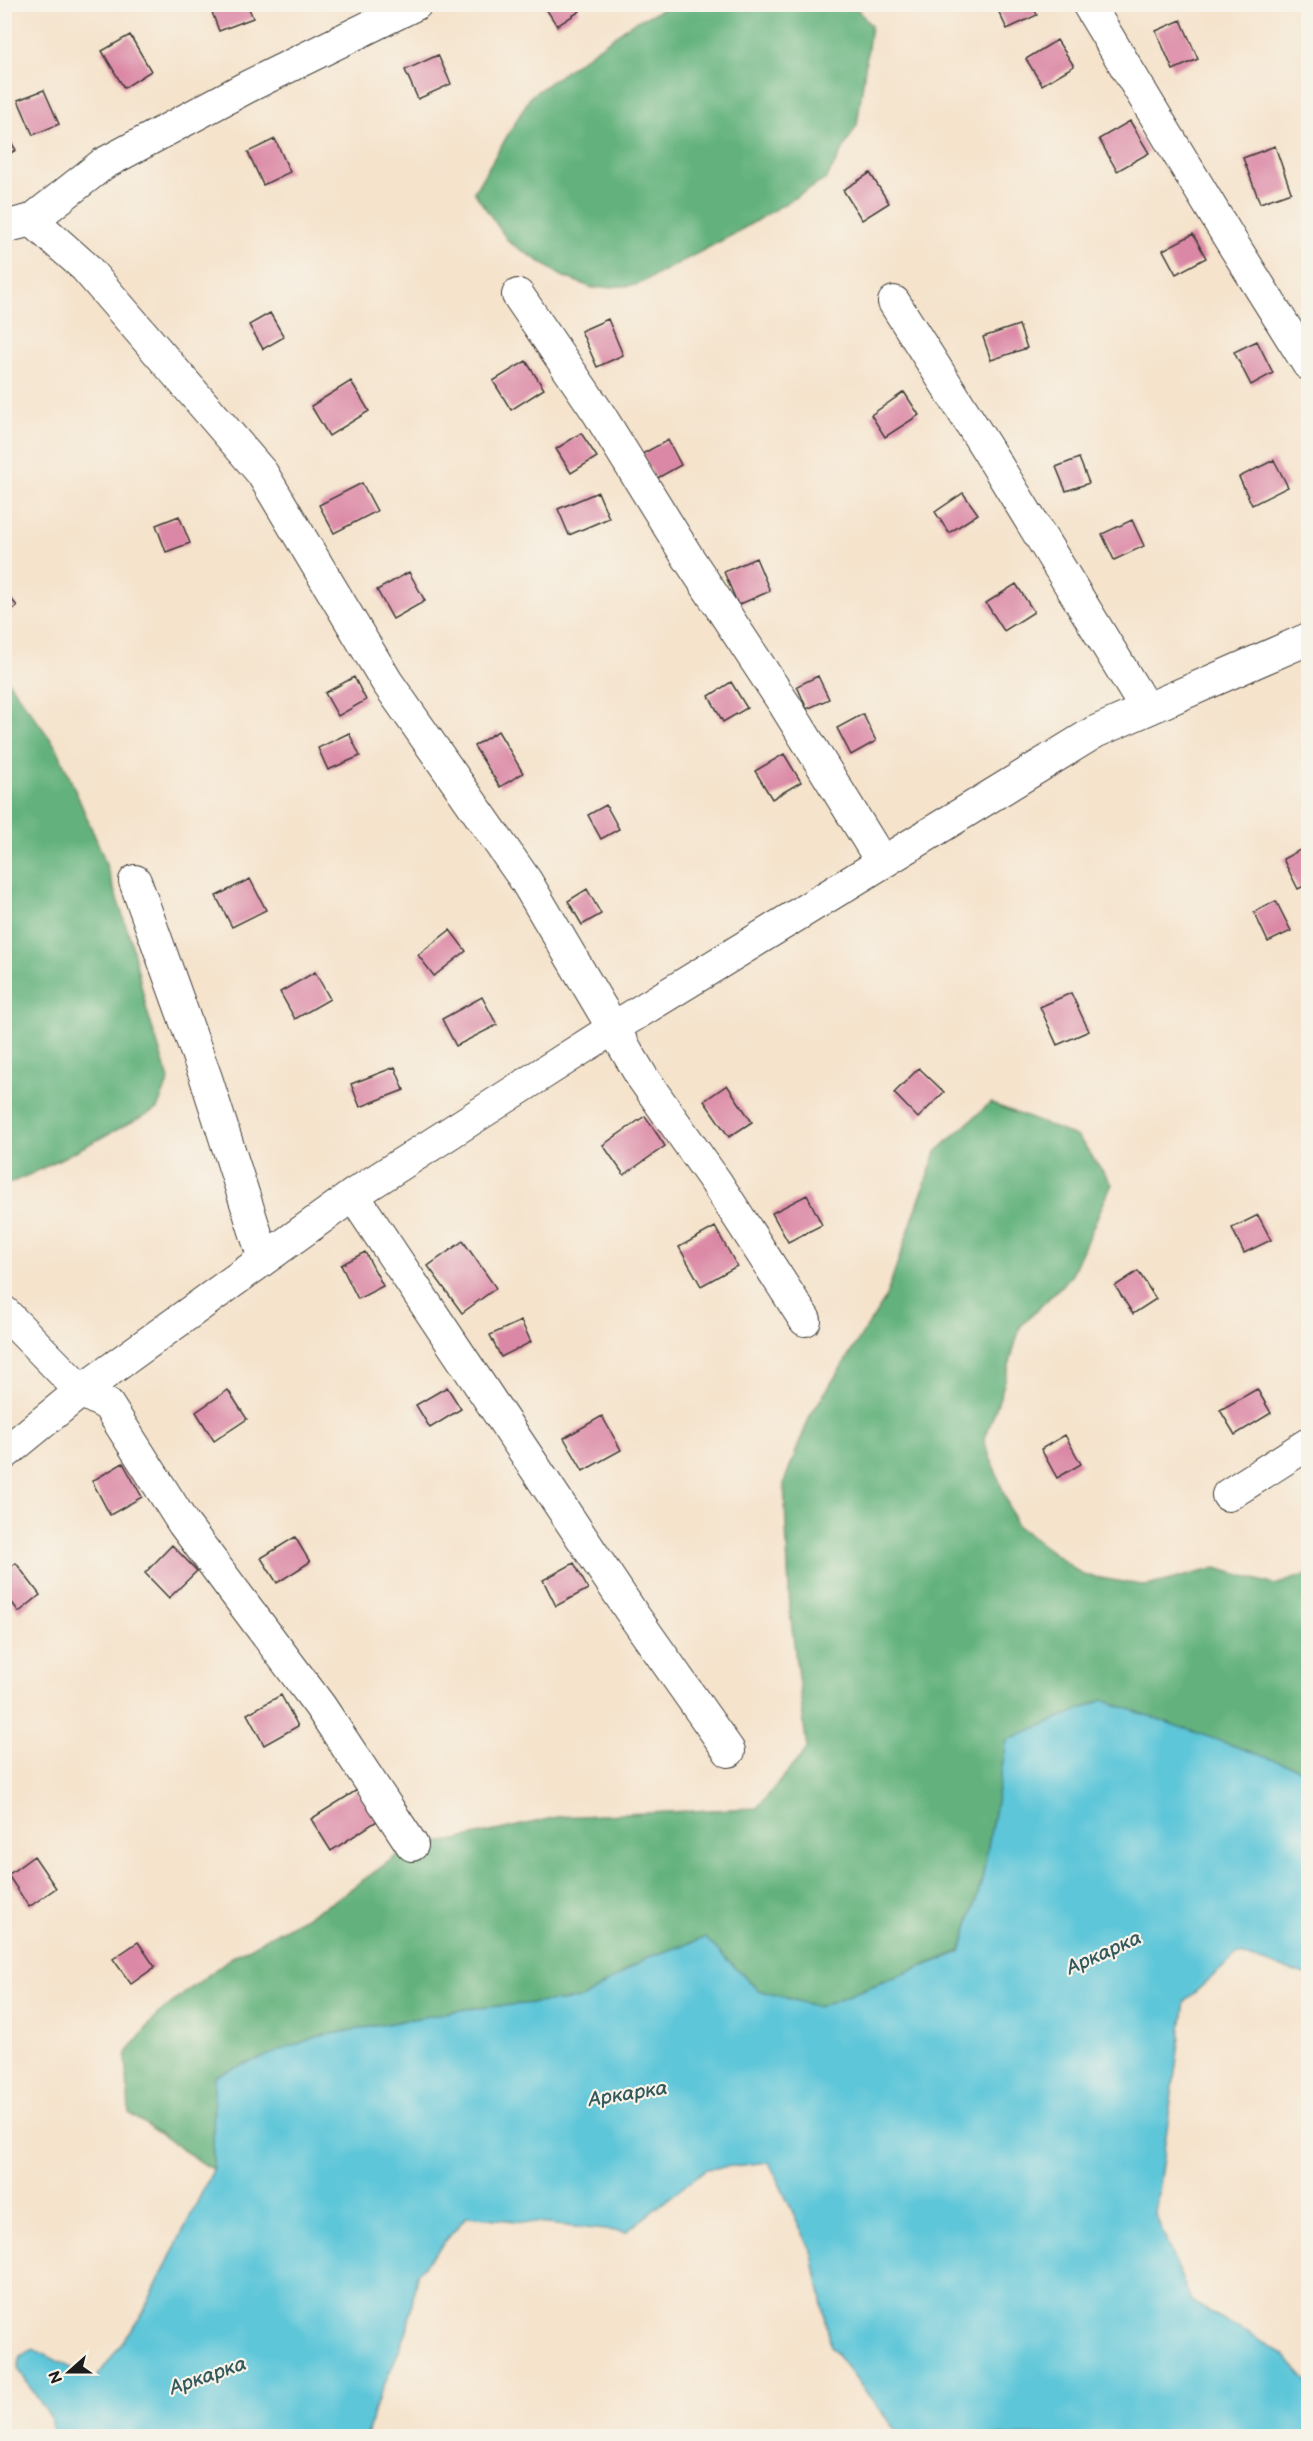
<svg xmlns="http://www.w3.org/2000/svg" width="1313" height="2441" font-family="'Balsamiq Sans',sans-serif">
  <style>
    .forest { fill: #64b27d; stroke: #40674c; stroke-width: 1.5 }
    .water { fill: #5dc6d9; stroke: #3c717a; stroke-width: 1.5 }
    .building { fill: #db88a6 }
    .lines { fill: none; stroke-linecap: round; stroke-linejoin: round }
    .minor-casing { stroke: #3d3a36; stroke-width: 34 }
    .minor { stroke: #fff; stroke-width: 32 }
    .labels { text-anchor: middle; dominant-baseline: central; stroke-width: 4.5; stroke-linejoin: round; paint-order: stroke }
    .water-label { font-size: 20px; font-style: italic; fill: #33585e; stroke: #f7f3e8 }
  </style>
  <rect width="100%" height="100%" fill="#f7f3e8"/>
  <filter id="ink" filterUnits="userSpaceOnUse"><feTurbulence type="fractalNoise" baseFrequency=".0167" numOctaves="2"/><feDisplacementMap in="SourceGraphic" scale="12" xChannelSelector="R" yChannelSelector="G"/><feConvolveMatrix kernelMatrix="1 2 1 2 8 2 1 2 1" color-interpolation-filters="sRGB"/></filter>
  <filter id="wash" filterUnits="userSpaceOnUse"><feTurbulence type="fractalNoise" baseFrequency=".008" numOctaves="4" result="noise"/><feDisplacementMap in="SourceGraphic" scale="24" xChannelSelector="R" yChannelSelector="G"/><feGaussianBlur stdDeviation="1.35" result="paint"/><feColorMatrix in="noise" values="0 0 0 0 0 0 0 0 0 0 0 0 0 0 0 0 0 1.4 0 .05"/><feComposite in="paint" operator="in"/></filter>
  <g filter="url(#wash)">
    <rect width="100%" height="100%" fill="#f5e3cc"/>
    <path class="forest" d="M672,5H854L871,26L857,125L826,179L734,234L637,285L593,288L562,276L509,242L474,192L531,96L633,23Z
      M5,677L57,748L102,853L131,941L147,1011L169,1080L157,1109L33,1173L5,1185Z
      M990,1103L1078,1137L1112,1184L1071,1276L1020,1327L1001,1394L984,1441L1016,1525L1083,1575L1147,1586L1216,1568L1275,1585L1308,1574V1772L1103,1700L1007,1740L982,1880L961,1951L818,2007L758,1990L705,1938L646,1958L582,1999L466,2009L316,2037L214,2076L213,2170L129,2113L126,2054L158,2014L229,1959L331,1903L412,1845L451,1841L557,1817L757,1808L807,1749L790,1612L784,1482L810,1416L885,1299L936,1152Z"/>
    <path class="water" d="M1103,1700L1308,1772V1976L1238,1954L1185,2001L1155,2214L1191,2301L1283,2354L1308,2383V2436H900L831,2347L813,2255L769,2162L706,2169L626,2232L467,2216L417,2274L407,2331L373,2412L367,2436H54L50,2417L19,2370L20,2356L34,2349L95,2380L141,2316L213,2170L214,2076L316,2037L466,2009L582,1999L646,1958L705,1938L758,1990L818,2007L961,1952L982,1880L1007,1740Z"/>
    <g id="blocks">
      <path class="building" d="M209,4H247L253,18L219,31Z
        M543,4H575L580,11L557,26Z
        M995,4H1032L1037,15L1007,29Z
        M1181,20L1198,59L1173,70L1156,31Z
        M130,35L151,71L124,88L102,51Z
        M1057,40L1074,66L1042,85L1026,59Z
        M438,55L451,84L418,99L405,70Z
        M44,90L59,124L33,135L18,100Z
        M1130,121L1149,153L1117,171L1099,139Z
        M4,131L16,150L4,157Z
        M275,139L290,172L263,185L248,152Z
        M1275,146L1291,192L1260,203L1243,158Z
        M870,173L889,203L862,220L843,190Z
        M1193,234L1206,258L1176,274L1163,250Z
        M270,313L284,337L263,349L249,325Z
        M608,319L623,355L597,367L581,331Z
        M1019,325L1027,348L991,360L983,337Z
        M1257,341L1273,373L1251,385L1234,352Z
        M526,361L544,389L511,410L493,381Z
        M351,381L369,411L329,436L311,406Z
        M904,392L919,415L885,437L871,415Z
        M581,433L597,457L571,473L556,449Z
        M668,440L681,465L656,479L642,454Z
        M1079,458L1089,483L1066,491L1056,467Z
        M1274,460L1288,487L1252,505L1239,477Z
        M362,483L377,511L334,533L319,505Z
        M598,492L609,518L569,535L558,509Z
        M963,493L978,514L949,533L935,512Z
        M179,516L190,543L166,552L156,525Z
        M1132,520L1144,546L1114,560L1102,534Z
        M756,558L770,591L738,605L724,572Z
        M409,572L425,601L393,619L377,590Z
        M1016,584L1034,612L1004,631L986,603Z
        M4,590L17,606L4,616Z
        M818,676L829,699L807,709L797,686Z
        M354,677L366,700L338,716L325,693Z
        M731,682L747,708L723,722L709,696Z
        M863,714L876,741L851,755L837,728Z
        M498,731L523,773L500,787L474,746Z
        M349,733L360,756L328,770L318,748Z
        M784,754L801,782L772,799L755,771Z
        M606,805L619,829L601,839L588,815Z
        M1307,846L1308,850V884L1298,889L1283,859Z
        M250,879L266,910L232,927L216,896Z
        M587,889L601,914L582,925L568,901Z
        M1276,901L1291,931L1268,942L1254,912Z
        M450,930L466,951L434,976L418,955Z
        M315,972L330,999L295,1019L280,992Z
        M1071,993L1089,1031L1057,1045L1040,1007Z
        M482,997L497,1025L456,1046L442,1019Z
        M395,1067L404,1090L360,1107L351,1084Z
        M919,1068L944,1092L918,1118L894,1093Z
        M727,1085L752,1122L729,1137L704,1101Z
        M645,1116L665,1146L624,1175L603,1145Z
        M807,1195L822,1225L788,1242L772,1213Z
        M1258,1215L1271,1240L1244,1253L1232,1228Z
        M715,1227L737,1266L701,1286L679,1247Z
        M463,1241L496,1288L462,1313L428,1266Z
        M365,1252L383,1286L358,1299L341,1265Z
        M1138,1271L1156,1299L1133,1314L1115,1286Z
        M521,1321L531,1342L501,1357L490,1335Z
        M447,1387L461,1409L430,1428L416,1405Z
        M1257,1389L1271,1413L1235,1435L1220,1410Z
        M228,1390L247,1419L214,1441L196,1412Z
        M602,1416L621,1450L583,1471L564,1438Z
        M1065,1435L1081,1464L1057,1478L1041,1449Z
        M123,1463L142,1497L110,1515L92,1481Z
        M295,1537L310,1562L277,1583L261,1558Z
        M172,1545L197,1571L169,1598L145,1573Z
        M16,1563L40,1595L19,1612L4,1592V1572Z
        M574,1563L588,1589L556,1606L543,1580Z
        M281,1695L298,1726L264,1745L247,1714Z
        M357,1790L377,1821L331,1851L311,1819Z
        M34,1856L56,1888L29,1907L8,1875Z
        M138,1942L155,1967L131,1984L113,1959Z"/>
    </g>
  </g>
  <g filter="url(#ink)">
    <use href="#blocks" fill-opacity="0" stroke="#3d3a36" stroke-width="1.5"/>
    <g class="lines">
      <g class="minor-casing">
        <path id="minor" d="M1088,4L1231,241L1308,364
          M32,220L103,164L247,87L416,4
          M4,227L32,220L85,267L262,473L387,682L526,881L642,1077L716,1182L805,1320
          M518,295L599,414L687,556L785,705L882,862
          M894,302L987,449L1146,709
          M135,881L206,1078L264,1259
          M353,1195L634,1616L729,1751
          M4,1312L81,1391L108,1405L183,1523L320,1706L412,1845
          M4,1454L81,1391L353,1195L626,1020L1095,732L1308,639
          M1228,1495L1308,1444"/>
      </g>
      <use href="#minor" class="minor"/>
    </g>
  </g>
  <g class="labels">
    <g class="water-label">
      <text transform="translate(1104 1953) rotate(-24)">Аркарка</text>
      <text transform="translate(628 2094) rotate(-9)">Аркарка</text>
      <text transform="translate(208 2376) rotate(-19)">Аркарка</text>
    </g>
  </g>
  <rect width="1313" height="2441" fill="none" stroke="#f7f3e8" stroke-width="24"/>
  <g transform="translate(69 2372) rotate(249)" stroke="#f7f3e8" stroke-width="4.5" paint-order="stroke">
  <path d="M0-4.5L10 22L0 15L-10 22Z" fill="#1c1c1c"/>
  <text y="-9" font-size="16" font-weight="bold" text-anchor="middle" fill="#1c1c1c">N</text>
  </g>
</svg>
